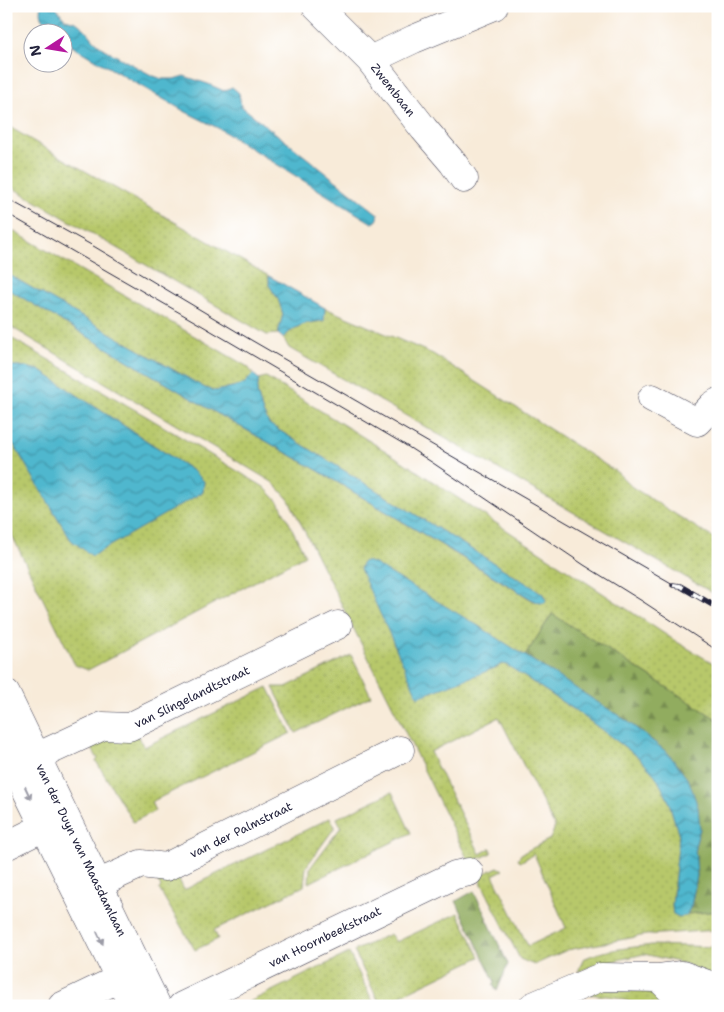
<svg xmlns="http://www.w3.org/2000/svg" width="724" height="1012" font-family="'Shantell Sans',sans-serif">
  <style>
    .grass { fill: url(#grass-dots); stroke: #6c7553 }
    .forest { fill: url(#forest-firs); stroke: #5a674d }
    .water { fill: url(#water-waves); stroke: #386c84 }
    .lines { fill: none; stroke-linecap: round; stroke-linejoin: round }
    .minor-casing { stroke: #424053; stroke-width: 29 }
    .minor { stroke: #fff; stroke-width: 28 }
    .tram { stroke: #22223b; stroke-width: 1 }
    .rail-casing { stroke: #22223b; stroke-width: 5.5 }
    .rail { stroke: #fff; stroke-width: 4; stroke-dasharray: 11; stroke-linecap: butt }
    .oneway { fill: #9c9ca7 }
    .labels { text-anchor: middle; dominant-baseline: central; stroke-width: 4; stroke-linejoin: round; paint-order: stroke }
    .street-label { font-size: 12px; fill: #22223b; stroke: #fff }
  </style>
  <defs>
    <pattern id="grass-dots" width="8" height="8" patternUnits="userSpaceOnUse" patternTransform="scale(1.25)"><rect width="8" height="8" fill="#b7c86b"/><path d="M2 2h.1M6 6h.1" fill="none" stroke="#9dac5e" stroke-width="1.8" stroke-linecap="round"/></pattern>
    <pattern id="forest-firs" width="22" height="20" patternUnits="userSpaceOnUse" patternTransform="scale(1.25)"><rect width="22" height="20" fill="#91ac5f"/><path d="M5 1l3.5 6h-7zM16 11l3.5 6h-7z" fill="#768c50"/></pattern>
    <pattern id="water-waves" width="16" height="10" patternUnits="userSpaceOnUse" patternTransform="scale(1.25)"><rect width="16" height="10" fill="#4fb7ce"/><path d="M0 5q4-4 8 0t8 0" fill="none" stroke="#4194a8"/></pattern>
  </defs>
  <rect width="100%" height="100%" fill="#fff"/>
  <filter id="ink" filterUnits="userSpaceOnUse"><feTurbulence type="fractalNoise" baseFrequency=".02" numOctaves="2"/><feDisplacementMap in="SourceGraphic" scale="10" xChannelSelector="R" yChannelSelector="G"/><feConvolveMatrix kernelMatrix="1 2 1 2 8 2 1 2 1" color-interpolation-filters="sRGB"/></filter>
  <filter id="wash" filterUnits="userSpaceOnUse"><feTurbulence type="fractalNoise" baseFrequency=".0096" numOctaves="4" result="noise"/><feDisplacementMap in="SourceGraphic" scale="20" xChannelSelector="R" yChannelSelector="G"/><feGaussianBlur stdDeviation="1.12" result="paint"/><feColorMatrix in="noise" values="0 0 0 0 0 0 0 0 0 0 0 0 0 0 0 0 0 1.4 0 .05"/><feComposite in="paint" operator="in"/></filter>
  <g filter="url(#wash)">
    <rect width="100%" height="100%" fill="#f8ebd9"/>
    <path class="grass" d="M6,125L45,148L269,276V285L278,299L283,314L278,334L267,335L6,184Z
      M6,227L248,367L253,374L244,384L216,391L205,388L6,273Z
      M6,288L204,406L317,470L532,600L540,603L545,597L542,593L269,424L262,410L257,391L259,379L266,377L397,458L677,642L718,666V720L552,614L525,656L477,625L495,668L502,664L507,665L579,713L637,756L655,774L668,799L679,836L672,906L673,914L686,916L687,914L718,911V930L646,935L567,950L534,965L520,959L480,880L481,875L498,867L503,870L493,875L528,946L566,928L534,854L520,862L518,859L521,854L550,839L555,827L499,717L430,752L480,854L491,848V853L473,862L468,860L390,701L289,500L281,491L272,482L6,324Z
      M325,308L433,354L618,473L632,487L718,541V596L289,348L283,338C298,324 304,323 324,321Z
      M6,335L151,419L264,487L280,504L305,555L88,670L75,665L6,523V432L71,540L203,492L204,482L193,471L39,370L20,366H6Z
      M351,655L371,696L296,733L273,687H286Z
      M268,687L291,733L151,802L155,811L133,822L96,761L98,759L89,744L106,736L137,735L144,747Z
      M392,792L411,833L309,883L310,868L341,827L337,818Z
      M330,818L335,827L306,867L304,886L214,930L218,939L195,950L159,889L161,887L154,876L176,873L184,890Z
      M458,913L480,957L385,1003L378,1000L354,951L390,934L396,942Z
      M652,945L718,947V979L686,964L644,954L592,966L578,972L583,959C604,949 629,948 652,945Z
      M349,953L373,1002V1006H241Z
      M601,989L644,991L689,1006H641L616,997L589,994Z"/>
    <path class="forest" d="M552,614L718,720V911L687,914L691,906L697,876L695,846L700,829L668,753L627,721L525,656Z
      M474,891L508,964L497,991L493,984L495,982L456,901Z"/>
    <path class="water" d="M40,6H55L65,19L76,22L85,29L94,40L104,49L151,75L162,79H174L184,76L208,84L224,91L232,87L239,93L241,106L378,214C379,219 377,222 372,223L218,128L184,111L63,41L62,32H48L42,26L45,21L42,17Z
      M6,273L205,388L216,391L244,384L253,374L259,379L257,392L262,410L269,424L542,593L546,600L545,603H540L533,600L317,470L204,406L6,288Z
      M269,276L325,308L324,321C304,323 298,324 283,338L278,334L283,314L278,299L269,285Z
      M6,366H20L39,370L193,471L204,481L203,492L92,556L71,540L6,432Z
      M364,561L373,563L477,625L627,721L668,753L689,781L698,807L700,829L695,846L697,876L691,906L686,916L679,917L673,914L672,906L679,836L668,799L655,775L637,756L579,713L507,665L502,664L495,668L418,697L360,569L362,563Z"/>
  </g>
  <g filter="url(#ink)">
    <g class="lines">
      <g class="minor-casing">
        <path id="minor" d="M316,6L370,60
          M464,179L453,163L424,129L370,60L414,39L494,6
          M652,398L697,422L712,406L718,402
          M6,694L157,1006
          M6,749L133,1006
          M15,767L103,726L129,727L338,625
          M6,846L44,827L57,829L62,826
          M78,893L141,864L166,867L400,750
          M659,978L674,993L711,1006
          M62,1006L135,971
          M182,1006L455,875L469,872
          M533,1006L601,977L659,978L682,975L718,988"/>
      </g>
      <use href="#minor" class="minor"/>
      <path class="tram" d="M6,198L95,247L251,340L718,610
        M6,213L201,325L402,443L433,463L584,565L642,601L718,651"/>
      <g class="rail-casing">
        <path id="rail" d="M673,585L680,586L718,608"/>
      </g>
      <use href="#rail" class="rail"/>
    </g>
    <defs><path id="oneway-solid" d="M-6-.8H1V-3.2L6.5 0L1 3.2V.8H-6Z" transform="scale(1.25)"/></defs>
    <g class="oneway">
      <use href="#oneway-solid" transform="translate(28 793) rotate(65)"/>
      <use href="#oneway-solid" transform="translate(100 938) rotate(65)"/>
    </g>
  </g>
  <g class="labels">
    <g class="street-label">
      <text transform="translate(393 90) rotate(52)">Zwembaan</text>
      <text transform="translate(192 697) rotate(-26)">van Slingelandtstraat</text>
      <text transform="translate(241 830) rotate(-26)">van der Palmstraat</text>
      <text transform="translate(81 850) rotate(64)">van der Duyn van Maasdamlaan</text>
      <text transform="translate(325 937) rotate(-26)">van Hoornbeekstraat</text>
    </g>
  </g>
  <rect width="724" height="1012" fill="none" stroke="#fff" stroke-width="25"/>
  <g transform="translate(48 48) rotate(258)"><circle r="24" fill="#ffffff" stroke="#a7a7b1"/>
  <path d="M0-4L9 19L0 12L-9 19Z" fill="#b5179e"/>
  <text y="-8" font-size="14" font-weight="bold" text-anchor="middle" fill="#22223b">N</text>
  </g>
</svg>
